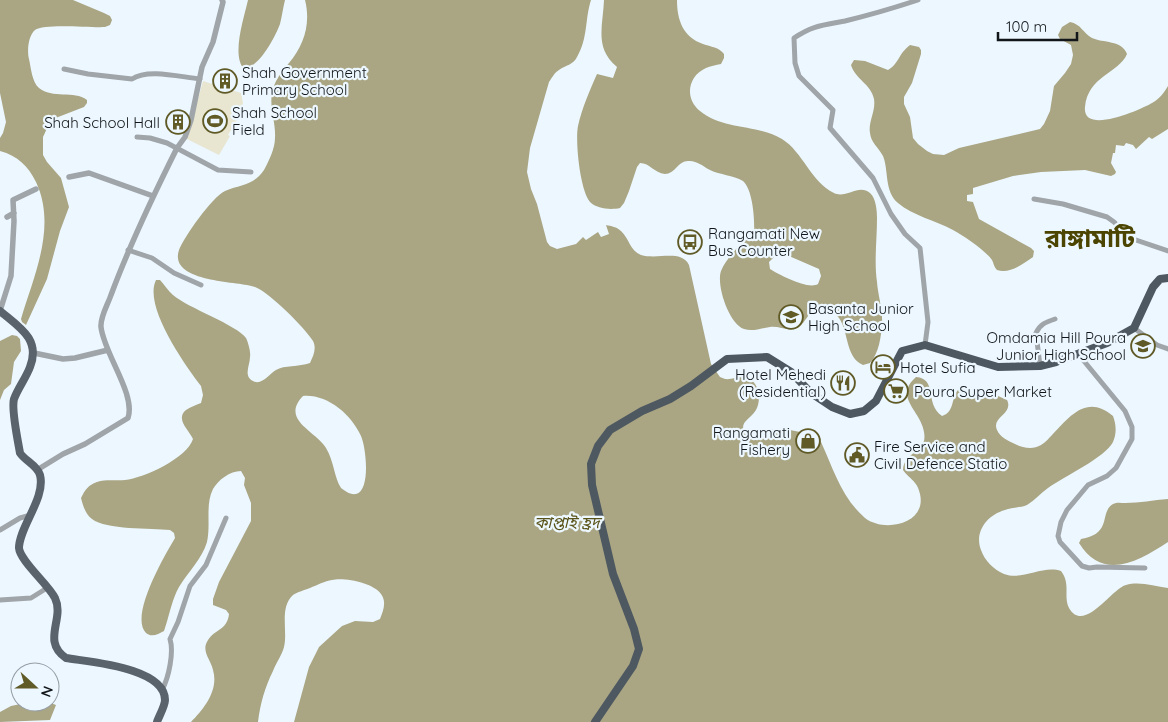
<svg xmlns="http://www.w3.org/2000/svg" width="1168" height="722" font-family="Quicksand,'Noto Sans Bengali',sans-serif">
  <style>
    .green { fill: #e8e6d0 }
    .water { fill: #aaa684; fill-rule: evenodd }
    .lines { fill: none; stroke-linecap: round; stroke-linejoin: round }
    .minor { stroke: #a0a5a9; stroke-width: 5 }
    .tertiary { stroke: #a0a5a9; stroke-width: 5.5 }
    .primary { stroke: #5a636b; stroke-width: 8 }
    .trunk { stroke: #4e5860; stroke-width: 8 }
    .labels { text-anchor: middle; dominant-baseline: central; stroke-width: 4.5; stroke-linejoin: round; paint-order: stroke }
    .poi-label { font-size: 15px; fill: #121619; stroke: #ecf7ff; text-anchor: start }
    .water-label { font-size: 16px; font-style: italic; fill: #595218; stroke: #ecf7ff }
    .town-label { font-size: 25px; font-weight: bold; fill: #4c4401; stroke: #ecf7ff }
  </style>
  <rect width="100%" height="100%" fill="#ecf7ff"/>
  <path class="green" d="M203,81L241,93L243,103L233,130H231L228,135L230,136L219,155L187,139Z"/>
  <path class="water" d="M0,0H73L104,13L110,16L112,20L110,25L105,27C91,28 44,23 35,30C28,36 27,51 29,59C31,68 32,82 39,88C52,99 74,90 87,100V103L84,107L53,119L49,124L43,137V155L47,162L61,178L69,207L60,231L47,279L26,325L22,322L21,319C34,275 57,227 36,182C28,166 18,156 0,151V138L3,133L6,122L0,93Z
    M248,0H285C283,8 282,16 280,24C275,37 259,69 243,68C232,53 244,18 248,0Z
    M305,0H591C585,18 588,39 577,57C573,65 566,65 559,70C554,73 552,78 549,82L530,148L527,172L531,189L537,204L547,242L550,246L557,249L576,244L583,237L586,240L598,232L601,237L609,234L606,225C611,226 617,227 621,231C629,238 630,251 641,255C658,260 681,249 689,265L711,364L720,377L725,379C732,380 738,376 745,377C759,380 762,399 756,410C753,415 748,418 745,422C742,426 743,430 745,434L757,436L770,429L790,430L810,434L816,437L821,442C834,470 841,497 865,518C884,533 927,524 920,494C917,480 909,479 903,470C904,450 928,454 924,432C921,411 893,397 916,377C938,379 924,403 942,416C956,412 950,395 961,387C970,386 975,396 985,395L987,391L1007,400C1014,414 991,417 997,430C1000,437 1008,441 1015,444C1023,448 1033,450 1041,445C1045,443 1049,438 1052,435C1070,416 1087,394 1113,416C1116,424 1117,433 1113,442C1106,457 1063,477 1048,488C1041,493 1035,500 1027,505C1020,508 1012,507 1005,510C987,515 974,532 981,550C985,561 993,569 1004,574C1023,581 1042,565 1061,571C1071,584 1063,596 1069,608C1084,634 1111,589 1126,585C1139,581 1154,586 1168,588V722H294L309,667L319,647L342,626L355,621L373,622L380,619C383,611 387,602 381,594C374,583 344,577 332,580C325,581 317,585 310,588C305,590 297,592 293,595C279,608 288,631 284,647C282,655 276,663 273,671C265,687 260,704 258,722H191C204,709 219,690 213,670C211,661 203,653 206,644C213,628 227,632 229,614L226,610L213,605V599L219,582L251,521V503L244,485L245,478L241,471C230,471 218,480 213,489C205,505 211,524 207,542C202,559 188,572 179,587C172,599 169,617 164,631C158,634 152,638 146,633C129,616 165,555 175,538L174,533L170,530C151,528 106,530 92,519C85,514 83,505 81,498C85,490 88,485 97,482C106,479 116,481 125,480C144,478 187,458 193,439C189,430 175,419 186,410C190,407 196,405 201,403L203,395L201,386C185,365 143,306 156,280H160C164,284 168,291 173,295C188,308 237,325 246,338C248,342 251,352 250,357C250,365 243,376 253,381C262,386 270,373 276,370C284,365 299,367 310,363C313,356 317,349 313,341C306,329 268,291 255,287C238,281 168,283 179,250C184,237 212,197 225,191C241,184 253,186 264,170C269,161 275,148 275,138C276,121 268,106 273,89C276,79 282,71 289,63C304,45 311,24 305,0ZM303,396C327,394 351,414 361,436C366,447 371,490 356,494C350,495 345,491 341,488C334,477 334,461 326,448C316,431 280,420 303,396Z
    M604,0H677C677,20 683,37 703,44C711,47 719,47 724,54V58L721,64C716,65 710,66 706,68C688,76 684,98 700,111C722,130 757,124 782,139C803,152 811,182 834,193C846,199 859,183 870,193C876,198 877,211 877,218C877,240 874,261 877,282C878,296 883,310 882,324C881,337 879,353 870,363L863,365C845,357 849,332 839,318C835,312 828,310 822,307C806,309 806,328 793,329C785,330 778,326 770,327C761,328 753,332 744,329C729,324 716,285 721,271C725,261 734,252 741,243L744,240L754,239C755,225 754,191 743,181C733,175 720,175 710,170C703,166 696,160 688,161C678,161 675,174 665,174C654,173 650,163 640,163L637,167L629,191L624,203L620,208C611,210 597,209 590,202C580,190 575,141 578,126C582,108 590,90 597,74L613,78L617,67C594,48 603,26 604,0ZM776,255L789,256L819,269L821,276L818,284C808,290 780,275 770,269L769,262Z
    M1070,22C1081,24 1083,33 1092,38C1103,43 1122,40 1127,54C1119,73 1088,76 1085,107C1082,136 1142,109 1152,103C1159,99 1164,93 1168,86V129L1152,139L1149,137L1136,149L1133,145L1126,143L1124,146L1116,145L1115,153H1113L1111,163L1116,172L1115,174L1111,176L1085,170L1041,172L1013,176L973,188V194L967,195V201L973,202L979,219L1031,248L1034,251L1033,257C1023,264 1010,274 997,270C994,267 994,264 992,260C985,250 964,236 953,230C935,220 913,216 898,203C884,191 889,171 883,156C879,148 871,143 870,133C868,122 876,111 874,99C871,84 855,79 851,65L854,60L865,61L888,70C899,64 898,54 910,45L919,47L921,50V54L912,83L904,97V104L910,117L913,138L918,144L927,151L933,154L944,155L959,148L1040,129L1044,124L1050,111L1054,86L1065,73L1071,64L1073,55L1071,45L1060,39L1058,35L1062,27Z
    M12,335L17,336L20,339L21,351L14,362L11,384L4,390L0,400V341Z
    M1168,499V542C1139,561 1103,582 1079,543L1081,539C1113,534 1099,512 1113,504C1117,502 1121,503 1125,503C1140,503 1153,500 1168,499Z
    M30,702H48L56,705L50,720L0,722V712L11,706Z"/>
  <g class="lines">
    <path class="minor" d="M918,0C894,8 870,15 845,21C824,25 813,25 794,38L795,63L799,76L833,110L830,128L873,178L891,214L905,234L920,248L928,322L925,345
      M64,69L88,74L132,79C148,68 180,77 200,79
      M137,137L150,138L167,143L218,170L251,172
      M1034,199L1063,204L1107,217L1114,222L1130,238L1168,251
      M128,250L152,258L174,273L201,285
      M1134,328L1157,345L1168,349
      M1079,355L1125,411L1132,427V439L1116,468L1107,476L1088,485L1067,510L1061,522L1058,536L1060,542L1082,566L1089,568L1097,567L1145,568
      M1040,366L1036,333C1040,324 1046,322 1055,319
      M0,530L20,518L31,515
      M0,600L31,598L47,588
      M162,690C169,677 174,652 170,639L178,622L190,586L206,565L226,518"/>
    <path class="tertiary" d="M69,177L89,173L153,196
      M7,217L14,213
      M0,311L11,276L14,221L13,200L36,189
      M34,353L63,359L75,358L108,350
      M37,470L63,454L85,444L128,418C136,394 104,354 101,327C100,317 108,304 111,295C130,244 153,196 177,148L185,137L191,120L202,67L213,42L223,2L222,0"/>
    <path class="primary" d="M0,311C19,327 41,339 30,367C26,378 18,388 14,399C11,409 18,441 20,453C25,461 37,465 40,475C46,498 19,527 19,548C20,561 48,584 55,598C65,619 41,641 66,658C88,662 165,667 165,700C165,706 159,716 157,722"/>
    <path class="trunk" d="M595,722L633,666L639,649L634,629L613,574L592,485L591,464L598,446L610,430L642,411L670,399L691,386L727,359L767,357L791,372L811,393L832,407L850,414L864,411L876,401L902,351L925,345L998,367L1040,366L1056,362L1107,343L1134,328L1153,287L1160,279L1168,278"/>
  </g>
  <defs>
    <g id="building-ring" transform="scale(1.25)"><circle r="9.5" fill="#ecf7ff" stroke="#605a26" stroke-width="1.5"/><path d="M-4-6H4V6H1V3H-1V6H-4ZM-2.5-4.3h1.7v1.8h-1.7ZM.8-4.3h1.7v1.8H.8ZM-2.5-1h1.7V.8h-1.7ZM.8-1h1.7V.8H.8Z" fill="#605a26"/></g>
    <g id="stadium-ring" transform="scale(1.25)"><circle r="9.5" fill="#ecf7ff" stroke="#605a26" stroke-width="1.5"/><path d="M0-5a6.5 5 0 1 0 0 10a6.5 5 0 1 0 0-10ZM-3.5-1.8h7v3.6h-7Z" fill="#605a26"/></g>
    <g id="bus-ring" transform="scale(1.25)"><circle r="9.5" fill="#ecf7ff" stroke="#605a26" stroke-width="1.5"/><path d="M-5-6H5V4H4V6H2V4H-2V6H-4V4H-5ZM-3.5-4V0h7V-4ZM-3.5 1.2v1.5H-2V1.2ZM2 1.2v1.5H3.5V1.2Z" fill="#605a26"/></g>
    <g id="school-ring" transform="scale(1.25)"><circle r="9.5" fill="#ecf7ff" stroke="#605a26" stroke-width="1.5"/><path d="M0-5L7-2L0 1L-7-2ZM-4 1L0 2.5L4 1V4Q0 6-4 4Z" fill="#605a26"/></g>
    <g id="hotel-ring" transform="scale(1.25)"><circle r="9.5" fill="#ecf7ff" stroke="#605a26" stroke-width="1.5"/><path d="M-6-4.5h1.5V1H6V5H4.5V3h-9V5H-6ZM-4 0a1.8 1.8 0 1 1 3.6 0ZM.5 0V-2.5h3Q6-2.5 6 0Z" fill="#605a26"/></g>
    <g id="restaurant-ring" transform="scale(1.25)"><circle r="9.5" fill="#ecf7ff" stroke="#605a26" stroke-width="1.5"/><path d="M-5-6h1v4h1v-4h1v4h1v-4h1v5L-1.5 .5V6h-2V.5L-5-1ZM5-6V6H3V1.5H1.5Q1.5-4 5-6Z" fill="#605a26"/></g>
    <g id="supermarket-ring" transform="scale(1.25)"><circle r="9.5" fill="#ecf7ff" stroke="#605a26" stroke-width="1.5"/><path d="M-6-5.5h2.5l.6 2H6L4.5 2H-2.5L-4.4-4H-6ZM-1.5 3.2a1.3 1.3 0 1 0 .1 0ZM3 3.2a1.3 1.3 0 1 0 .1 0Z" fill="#605a26"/></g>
    <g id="shop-ring" transform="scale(1.25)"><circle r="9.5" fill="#ecf7ff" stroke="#605a26" stroke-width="1.5"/><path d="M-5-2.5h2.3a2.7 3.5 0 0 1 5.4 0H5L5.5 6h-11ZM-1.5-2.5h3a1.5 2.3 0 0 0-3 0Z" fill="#605a26"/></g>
    <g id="civic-ring" transform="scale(1.25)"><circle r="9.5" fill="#ecf7ff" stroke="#605a26" stroke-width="1.5"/><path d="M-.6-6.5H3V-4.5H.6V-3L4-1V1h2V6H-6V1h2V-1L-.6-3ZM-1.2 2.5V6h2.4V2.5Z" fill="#605a26"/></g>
  </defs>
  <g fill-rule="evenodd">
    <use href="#building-ring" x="225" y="81"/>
    <use href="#stadium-ring" x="215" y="121"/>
    <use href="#building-ring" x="178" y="122"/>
    <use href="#bus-ring" x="690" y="242"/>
    <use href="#school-ring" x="791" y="317"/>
    <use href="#school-ring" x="1143" y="346"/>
    <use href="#hotel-ring" x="883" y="367"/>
    <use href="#restaurant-ring" x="843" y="383"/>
    <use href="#supermarket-ring" x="896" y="391"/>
    <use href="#shop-ring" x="808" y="441"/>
    <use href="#civic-ring" x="857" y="455"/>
  </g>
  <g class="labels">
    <g class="poi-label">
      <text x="242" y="72">Shah Government<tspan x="242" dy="17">Primary School</tspan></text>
      <text x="232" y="112">Shah School<tspan x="232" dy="17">Field</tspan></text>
      <text x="160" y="122" text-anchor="end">Shah School Hall</text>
      <text x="708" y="233">Rangamati New<tspan x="708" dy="17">Bus Counter</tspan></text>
      <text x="808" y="308">Basanta Junior<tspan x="808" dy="17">High School</tspan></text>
      <text x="1126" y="337" text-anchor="end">Omdamia Hill Poura<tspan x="1126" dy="17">Junior High School</tspan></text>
      <text x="900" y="367">Hotel Sufia</text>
      <text x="826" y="374" text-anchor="end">Hotel Mehedi<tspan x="826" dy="17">(Residential)</tspan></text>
      <text x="914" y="391">Poura Super Market</text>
      <text x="790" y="432" text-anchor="end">Rangamati<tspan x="790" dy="17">Fishery</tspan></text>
      <text x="874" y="446">Fire Service and<tspan x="874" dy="17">Civil Defence Statio</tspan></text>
    </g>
    <g class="water-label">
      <text x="567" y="522">কাপ্তাই হ্রদ</text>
    </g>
    <g class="town-label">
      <text x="1090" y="237">রাঙ্গামাটি</text>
    </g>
  </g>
  <g transform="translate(35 687) rotate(111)"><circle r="24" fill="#ecf7ff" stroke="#959da3"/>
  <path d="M0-4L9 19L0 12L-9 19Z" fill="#605a26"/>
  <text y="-8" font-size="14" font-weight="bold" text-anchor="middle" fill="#121619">N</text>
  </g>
  <path d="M998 32v8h79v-8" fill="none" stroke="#121619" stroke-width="2.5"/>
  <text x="1006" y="32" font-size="15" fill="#121619" stroke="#ecf7ff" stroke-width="4" paint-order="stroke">100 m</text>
</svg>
